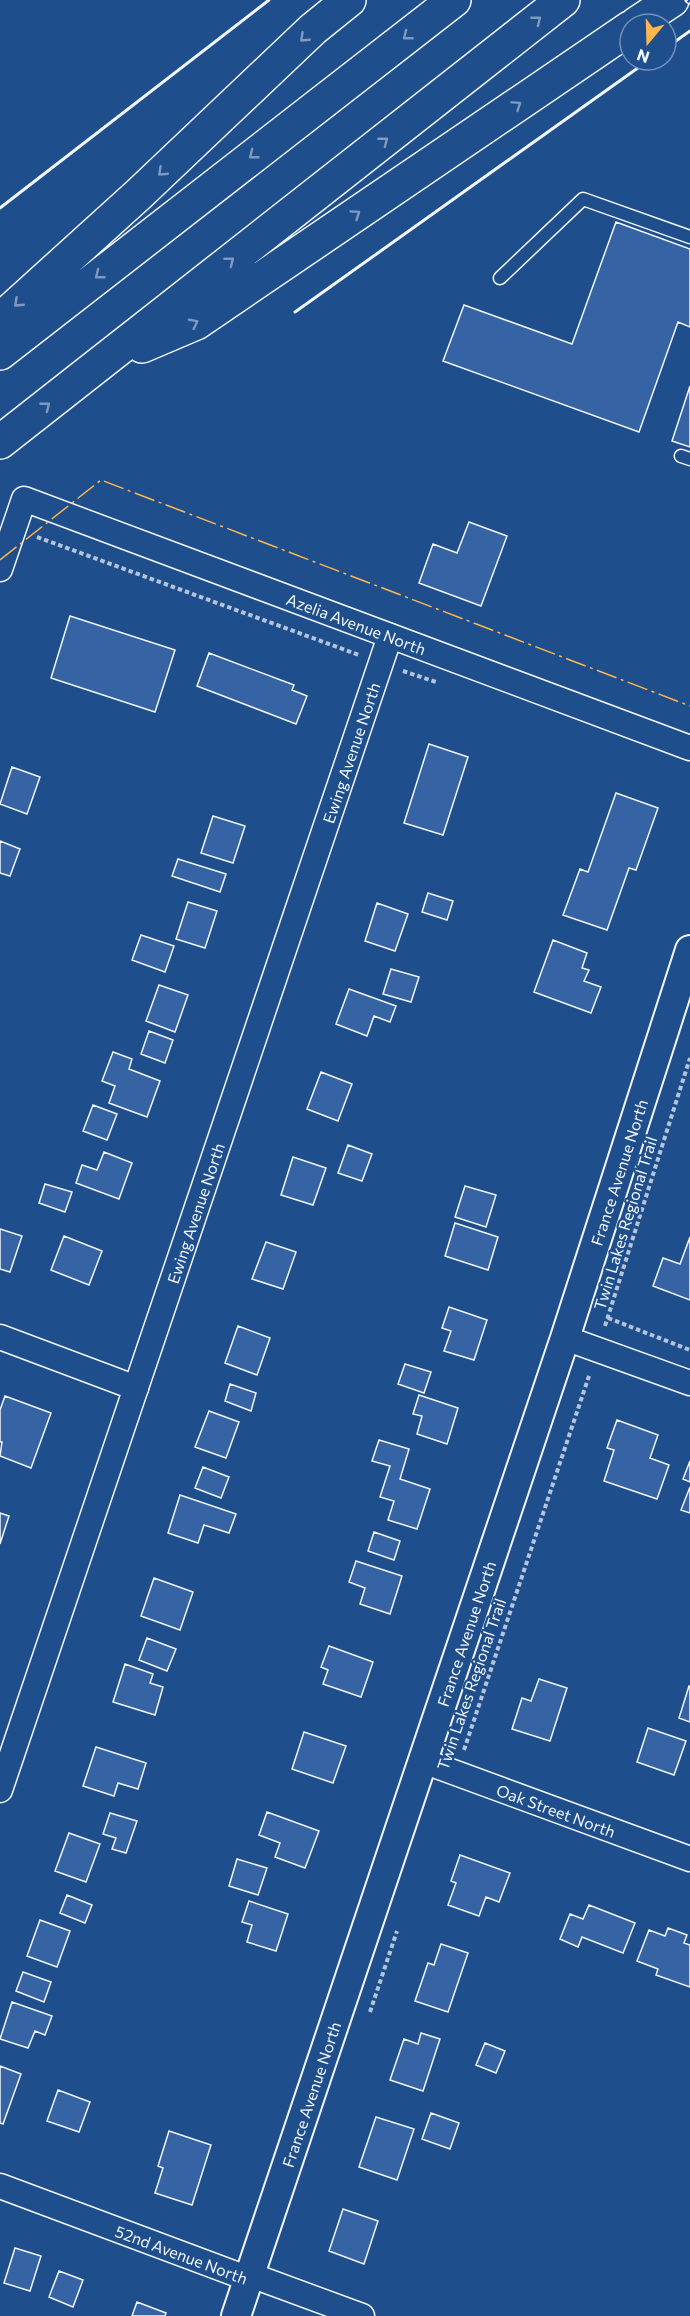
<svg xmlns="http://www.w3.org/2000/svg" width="690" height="2316" font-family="Commissioner,sans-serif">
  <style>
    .building { fill: #3563a3; stroke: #f2f6ff; stroke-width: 1.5 }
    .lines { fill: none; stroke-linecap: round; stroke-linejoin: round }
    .service-casing { stroke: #f2f6ff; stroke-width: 15 }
    .minor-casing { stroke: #f2f6ff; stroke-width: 27 }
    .tertiary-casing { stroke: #f2f6ff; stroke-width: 32 }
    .motorway-casing { stroke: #f2f6ff; stroke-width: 36 }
    .path { stroke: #b3c4dc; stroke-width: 4; stroke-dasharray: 4.5 3; stroke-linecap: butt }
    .service { stroke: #1f4e8c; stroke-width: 12 }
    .minor { stroke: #1f4e8c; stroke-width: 24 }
    .tertiary { stroke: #1f4e8c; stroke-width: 28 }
    .motorway { stroke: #1f4e8c; stroke-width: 33 }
    .rail-casing { stroke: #f2f6ff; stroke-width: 7 }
    .rail { stroke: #1f4e8c; stroke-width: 4.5; stroke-dasharray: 14; stroke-linecap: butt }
    .wall { stroke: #f2f6ff; stroke-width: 3 }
    .power { stroke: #ffb74d; stroke-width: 1.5; stroke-dasharray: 21 4.5 3 4.5; stroke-linecap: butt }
    .oneway { stroke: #7e9ac0 }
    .labels { text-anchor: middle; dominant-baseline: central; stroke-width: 4.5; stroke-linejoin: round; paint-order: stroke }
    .street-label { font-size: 16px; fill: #f2f6ff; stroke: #1f4e8c }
  </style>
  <rect width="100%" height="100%" fill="#1f4e8c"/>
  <path class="building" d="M616,222L690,249V327L678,322L639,432L443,361L464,305L572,344Z
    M690,386V447L672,441Z
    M469,522L507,536L481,606L419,583L433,544L457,553Z
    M70,616L175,650L155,712L51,678Z
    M209,653L294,685L292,690L307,696L296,724L197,686Z
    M429,744L468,757L443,835L404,823Z
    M12,767L40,777L27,814L0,804Z
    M616,793L658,808L636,870L629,868L607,930L563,915L580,869L588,872Z
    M213,816L245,826L233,863L201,853Z
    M0,841L20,849L10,876L0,873Z
    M178,859L226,874L220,892L172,876Z
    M428,893L453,901L447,920L422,912Z
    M188,902L217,911L205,948L176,939Z
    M377,903L408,914L395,951L365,941Z
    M141,935L174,946L165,972L132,960Z
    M553,940L587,953L582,968L589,970L584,981L601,987L591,1013L534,992Z
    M391,969L419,977L411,1002L383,994Z
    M159,985L188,995L175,1032L146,1021Z
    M349,989L396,1006L390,1022L374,1016L367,1036L336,1024Z
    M149,1031L173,1040L165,1063L141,1054Z
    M113,1052L132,1059L129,1069L160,1081L147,1117L109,1103L115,1086L102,1081Z
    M321,1072L352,1084L338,1121L307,1109Z
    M93,1105L117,1114L107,1140L83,1131Z
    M348,1145L372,1154L362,1181L338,1173Z
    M104,1152L132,1163L119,1199L76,1183L82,1165L97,1170Z
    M293,1157L326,1168L313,1205L281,1195Z
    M45,1184L72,1192L65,1212L39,1203Z
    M465,1186L496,1195L486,1227L455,1217Z
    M455,1223L498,1237L488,1270L445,1256Z
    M0,1229L22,1236L10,1272L0,1269Z
    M64,1236L102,1251L89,1285L51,1270Z
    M690,1237V1300L653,1286L663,1258L680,1264Z
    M266,1242L296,1252L283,1289L252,1279Z
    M449,1307L487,1320L474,1360L444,1351L451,1331L442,1328Z
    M238,1326L270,1338L257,1375L225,1363Z
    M405,1364L431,1372L424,1393L398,1384Z
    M230,1384L256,1393L251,1411L225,1401Z
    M419,1395L458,1408L447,1444L417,1434L422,1416L413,1414Z
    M5,1396L51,1413L31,1468L0,1456L2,1442H0V1410Z
    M209,1411L239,1422L226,1458L195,1447Z
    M617,1420L658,1435L650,1458L669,1465L657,1499L604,1481L614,1450L607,1448Z
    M379,1440L409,1449L400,1479L430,1489L417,1529L388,1520L394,1501L380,1497L390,1466L372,1461Z
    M690,1461V1482L683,1479Z
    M203,1467L229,1477L221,1498L195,1488Z
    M690,1487V1513L681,1510Z
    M180,1495L236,1514L229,1533L204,1525L198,1543L168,1533Z
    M0,1513L9,1516L0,1544Z
    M374,1532L400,1541L394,1560L368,1551Z
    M356,1561L402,1576L390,1614L360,1604L365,1588L349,1582Z
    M154,1578L193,1592L180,1630L141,1616Z
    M147,1638L176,1649L167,1671L139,1660Z
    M329,1646L373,1662L361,1697L323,1684L328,1670L321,1667Z
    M125,1664L153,1674L150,1683L163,1687L155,1715L113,1702Z
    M539,1679L567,1688L550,1741L512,1729L522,1698L531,1701Z
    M689,1686H690V1722L679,1718Z
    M648,1728L686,1741L674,1775L637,1762Z
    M304,1732L346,1746L333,1783L292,1769Z
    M96,1747L146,1763L138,1789L118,1783L114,1796L83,1786Z
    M267,1812L319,1831L305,1868L275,1857L280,1843L259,1835Z
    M110,1813L137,1821L126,1853L112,1849L116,1838L103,1834Z
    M69,1833L100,1844L86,1882L55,1871Z
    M460,1855L510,1873L499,1902L486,1897L479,1916L448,1905L456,1883L451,1881Z
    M237,1859L267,1868L258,1895L229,1886Z
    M67,1895L92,1905L85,1923L60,1913Z
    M249,1901L288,1914L276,1951L247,1942L252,1925L242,1922Z
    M589,1905L635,1923L623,1953L582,1937L578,1947L560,1939L570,1914L583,1919Z
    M40,1920L70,1931L57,1967L27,1956Z
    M668,1928L687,1935L684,1943L690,1945V1987L656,1975L658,1969L637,1961L649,1930L665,1936Z
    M441,1944L468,1953L448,2012L415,2001L428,1963L434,1965Z
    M23,1972L51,1982L44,2002L16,1991Z
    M12,2002L52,2016L45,2035L35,2031L28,2048L0,2039Z
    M421,2033L440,2039L423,2091L390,2080L404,2039L418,2044Z
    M485,2043L505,2051L496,2073L476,2065Z
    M0,2066L21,2074L3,2124L0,2123Z
    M58,2090L90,2102L79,2132L47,2121Z
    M431,2113L459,2123L450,2149L422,2139Z
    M376,2117L414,2129L397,2180L359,2167Z
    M169,2131L211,2145L192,2205L155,2193L163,2168L158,2166Z
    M343,2209L378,2221L364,2264L329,2251Z
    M15,2248L41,2256L30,2291L4,2283Z
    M59,2271L83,2280L73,2307L49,2297Z
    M137,2302L166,2313L165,2316H132Z"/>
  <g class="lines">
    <g class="service-casing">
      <path id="service" d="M500,278L583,199L690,237
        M681,456L690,459"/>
    </g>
    <g class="minor-casing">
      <g id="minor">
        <path id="s1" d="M0,569L24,499L690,748"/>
        <path d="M0,1337L136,1388"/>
        <path d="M565,1338L690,1383"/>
        <path id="s2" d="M423,1761L690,1859"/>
        <path id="s3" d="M0,1790L390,636"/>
        <path id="s4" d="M0,2186L249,2279L256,2277L362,2316"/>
      </g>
    </g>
    <g class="tertiary-casing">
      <g id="tertiary">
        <path id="s5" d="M236,2316L565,1338L690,950"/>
      </g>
    </g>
    <g class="motorway-casing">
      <path id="motorway" d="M636,24L672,0
        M0,320L139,194L313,29L349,0
        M142,346L196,323L630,28
        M0,353L454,0
        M0,442L563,0"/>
    </g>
    <path class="path" d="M37,537L359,655
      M403,671L436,682
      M608,1318L690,1350
      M605,1326L690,1058
      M464,1750L590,1373
      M370,2012L397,1931"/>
    <use href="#service" class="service"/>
    <use href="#minor" class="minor"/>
    <use href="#tertiary" class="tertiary"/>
    <use href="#motorway" class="motorway"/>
    <g class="rail-casing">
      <path id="rail" d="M688,0L690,1"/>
    </g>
    <use href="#rail" class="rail"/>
    <path class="wall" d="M666,48L690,31
      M0,208L269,0
      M295,312L649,60"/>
    <path class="power" d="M0,560L101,480L690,706"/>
  </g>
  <defs><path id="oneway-chevron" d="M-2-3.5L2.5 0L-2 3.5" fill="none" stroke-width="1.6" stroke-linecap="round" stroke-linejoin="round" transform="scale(1.5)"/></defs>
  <g class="oneway">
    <use href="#oneway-chevron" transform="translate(537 20) rotate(-38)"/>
    <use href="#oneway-chevron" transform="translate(407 36) rotate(142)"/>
    <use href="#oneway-chevron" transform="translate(304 38) rotate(137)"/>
    <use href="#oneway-chevron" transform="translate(517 105) rotate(-34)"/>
    <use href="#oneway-chevron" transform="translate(384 141) rotate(-38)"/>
    <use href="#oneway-chevron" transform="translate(253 155) rotate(142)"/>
    <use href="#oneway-chevron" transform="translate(162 172) rotate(136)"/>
    <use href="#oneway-chevron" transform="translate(356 214) rotate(-34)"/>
    <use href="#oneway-chevron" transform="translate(230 261) rotate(-38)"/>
    <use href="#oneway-chevron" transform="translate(99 275) rotate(142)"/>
    <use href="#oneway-chevron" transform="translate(18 303) rotate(137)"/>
    <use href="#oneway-chevron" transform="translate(194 323) rotate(-27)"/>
    <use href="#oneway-chevron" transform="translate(46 406) rotate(-38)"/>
  </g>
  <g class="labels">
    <g class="street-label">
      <text stroke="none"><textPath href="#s1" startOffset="429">Azelia Avenue North</textPath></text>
      <text stroke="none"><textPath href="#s3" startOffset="1095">Ewing Avenue North</textPath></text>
      <text stroke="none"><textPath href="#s5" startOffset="1206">France Avenue North</textPath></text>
      <text stroke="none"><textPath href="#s3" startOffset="609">Ewing Avenue North</textPath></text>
      <text transform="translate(625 1223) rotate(-73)">Twin Lakes Regional Trail</text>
      <text stroke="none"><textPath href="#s5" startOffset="720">France Avenue North</textPath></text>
      <text transform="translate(471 1684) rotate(-71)">Twin Lakes Regional Trail</text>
      <text stroke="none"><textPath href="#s2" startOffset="142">Oak Street North</textPath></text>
      <text stroke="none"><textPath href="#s5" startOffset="234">France Avenue North</textPath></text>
      <text stroke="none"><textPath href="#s4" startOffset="194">52nd Avenue North</textPath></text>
    </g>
  </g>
  <g transform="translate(648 42) rotate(199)"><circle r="28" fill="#1f4e8c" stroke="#7391ba" stroke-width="1.5"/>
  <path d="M0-4.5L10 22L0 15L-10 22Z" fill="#ffb74d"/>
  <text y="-9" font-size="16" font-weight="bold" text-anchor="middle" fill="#f2f6ff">N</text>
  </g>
</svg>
